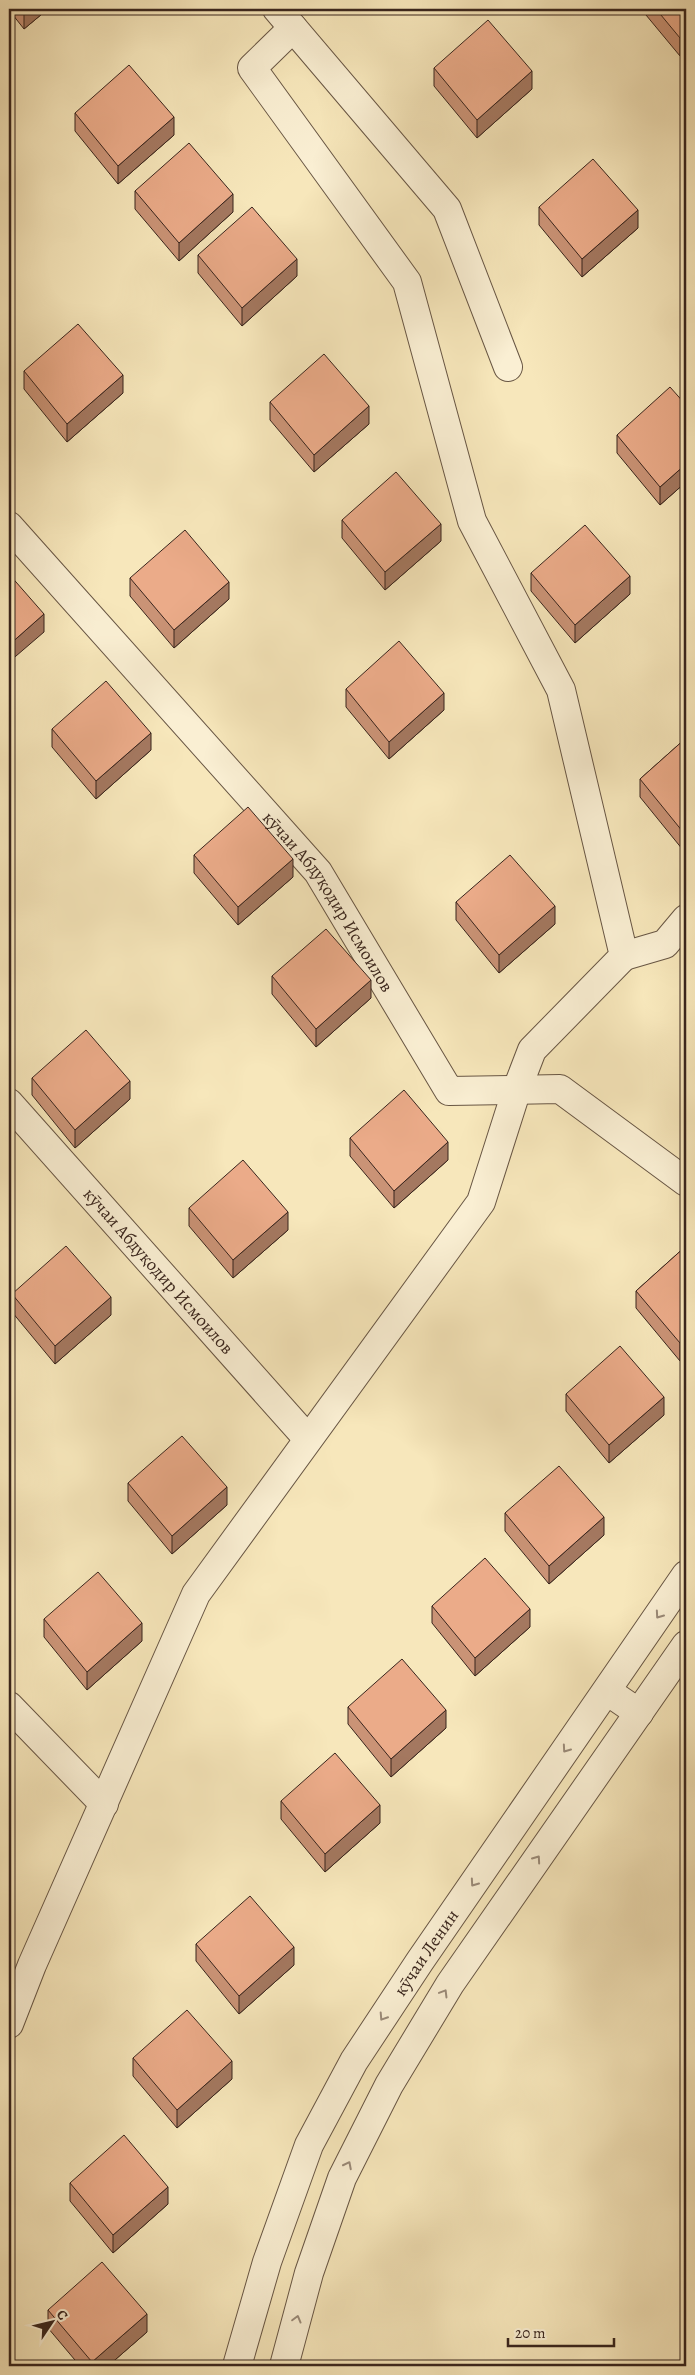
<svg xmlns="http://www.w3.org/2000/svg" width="695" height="2375" font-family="Alegreya,serif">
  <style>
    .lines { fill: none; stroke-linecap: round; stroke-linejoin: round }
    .minor-casing { stroke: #685644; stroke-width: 30 }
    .tertiary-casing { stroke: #685644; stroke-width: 30 }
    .minor { stroke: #faefd3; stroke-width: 28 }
    .tertiary { stroke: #faefd3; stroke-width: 28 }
    .wall { fill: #ca9376; stroke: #39251d }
    .shaded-wall { fill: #a47860; stroke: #39251d }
    .building { fill: #ebab89; stroke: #39251d }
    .oneway { stroke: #9a8a78 }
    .labels { text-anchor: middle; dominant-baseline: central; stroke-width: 4.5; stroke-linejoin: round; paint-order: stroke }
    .street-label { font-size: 18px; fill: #39251d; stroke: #faefd3 }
  </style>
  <rect width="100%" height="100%" fill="#f7e7bb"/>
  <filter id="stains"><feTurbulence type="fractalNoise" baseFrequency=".004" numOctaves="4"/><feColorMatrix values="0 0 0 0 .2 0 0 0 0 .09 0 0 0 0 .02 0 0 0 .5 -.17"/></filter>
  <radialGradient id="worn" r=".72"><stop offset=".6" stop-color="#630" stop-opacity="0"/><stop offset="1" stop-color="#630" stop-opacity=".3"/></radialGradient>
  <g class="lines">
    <g class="minor-casing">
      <g id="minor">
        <path d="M277,9L447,209L508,367"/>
        <path id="s1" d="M9,526L318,872L449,1091L560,1089L686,1182"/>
        <path d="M624,956L665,944L686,919"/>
        <path id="s2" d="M9,1103L308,1439"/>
        <path d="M607,1691L639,1713"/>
        <path d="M9,1706L104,1804"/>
        <path d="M9,2024L32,1965L196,1594L481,1202L517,1089L532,1050L624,956L561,690L472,521L407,282L252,68L293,28"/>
      </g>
    </g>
    <g class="tertiary-casing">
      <g id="tertiary">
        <path id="s3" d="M237,2366L267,2262L309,2145L354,2061L420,1961L686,1575"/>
        <path d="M284,2366L309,2273L342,2178L389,2085L450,1984L686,1645"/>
      </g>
    </g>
    <use href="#minor" class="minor"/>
    <use href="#tertiary" class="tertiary"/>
  </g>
  <path class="wall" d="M9,9H48L24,29L9,10Z
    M641,9H686L680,56Z
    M434,68L532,89L477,138L434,86Z
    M75,113L174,135L118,184L75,131Z
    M135,191L233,212L179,261L135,209Z
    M539,207L638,228L582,277L539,225Z
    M198,255L297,276L242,326L198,273Z
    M24,371L123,393L67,442L24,389Z
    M270,402L369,424L314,472L270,420Z
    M686,405V482L660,505L617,453V435Z
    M342,520L441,541L385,590L342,538Z
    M531,573L630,594L575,643L531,591Z
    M130,578L229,599L174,648L130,596Z
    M346,689L444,710L389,759L346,707Z
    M52,729L151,750L96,799L52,747Z
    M686,738L683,850L640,797V779Z
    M194,855L293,877L238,925L194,873Z
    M456,902L555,924L499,973L456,920Z
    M272,976L371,998L316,1047L272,994Z
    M32,1078L130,1099L75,1148L32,1095Z
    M350,1138L448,1160L394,1208L350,1156Z
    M189,1208L288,1230L233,1278L189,1226Z
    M686,1246V1355L680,1361L636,1308V1291Z
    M12,1294L111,1315L55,1364L12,1312Z
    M566,1394L664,1415L609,1463L566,1411Z
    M128,1483L227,1505L172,1554L128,1501Z
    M505,1513L604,1535L549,1584L505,1531Z
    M432,1606L530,1627L475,1676L432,1623Z
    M44,1619L142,1641L87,1690L44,1637Z
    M348,1707L446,1728L391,1777L348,1724Z
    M281,1801L380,1823L325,1872L281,1819Z
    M196,1944L294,1965L239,2014L196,1961Z
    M133,2058L232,2079L177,2128L133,2076Z
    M70,2183L168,2204L113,2253L70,2201Z
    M48,2310L147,2332L108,2366H80L48,2328Z"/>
  <path class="shaded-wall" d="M27,9H48L24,29V11Z
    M686,33V50L680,56V38Z
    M532,71V89L477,138V120Z
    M174,117V135L118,184V166Z
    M233,194V212L179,261V243Z
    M638,210V228L582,277V259Z
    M297,259V276L242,326V308Z
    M123,375V393L67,442V424Z
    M369,406V424L314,472V455Z
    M686,464V482L660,505V487Z
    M441,524V541L385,590V572Z
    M630,576V594L575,643V625Z
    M229,582V599L174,648V630Z
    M44,614V632L9,662V645Z
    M444,693V710L389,759V742Z
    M151,733V750L96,799V781Z
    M686,829V847L683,850V832Z
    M293,859V877L238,925V907Z
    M555,906V924L499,973V955Z
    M371,980V998L316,1047V1029Z
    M130,1081V1099L75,1148V1130Z
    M448,1142V1160L394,1208V1191Z
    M288,1212V1230L233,1278V1260Z
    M111,1297V1315L55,1364V1346Z
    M686,1337V1355L680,1361V1343Z
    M664,1397V1415L609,1463V1445Z
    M227,1487V1505L172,1554V1536Z
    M604,1517V1535L549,1584V1566Z
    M530,1609V1627L475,1676V1658Z
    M142,1623V1641L87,1690V1672Z
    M446,1710V1728L391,1777V1759Z
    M380,1805V1823L325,1872V1854Z
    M294,1947V1965L239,2014V1996Z
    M232,2061V2079L177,2128V2110Z
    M168,2187V2204L113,2253V2235Z
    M147,2314V2332L108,2366H92V2362Z"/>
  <path class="building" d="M656,9H686V33L680,38Z
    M488,20L532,71L477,120L434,68Z
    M129,65L174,117L118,166L75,113Z
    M189,143L233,194L179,243L135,191Z
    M593,159L638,210L582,259L539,207Z
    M252,207L297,259L242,308L198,255Z
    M78,324L123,375L67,424L24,371Z
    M324,354L369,406L314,455L270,402Z
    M670,387L686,405V464L660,487L617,435Z
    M396,472L441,524L385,572L342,520Z
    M585,525L630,576L575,625L531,573Z
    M185,530L229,582L174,630L130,578Z
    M9,574L44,614L9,645Z
    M399,641L444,693L389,742L346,689Z
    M106,681L151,733L96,781L52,729Z
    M686,738V829L683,832L640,779Z
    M248,807L293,859L238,907L194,855Z
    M510,855L555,906L499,955L456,902Z
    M326,929L371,980L316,1029L272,976Z
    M86,1030L130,1081L75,1130L32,1078Z
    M404,1090L448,1142L394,1191L350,1138Z
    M243,1160L288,1212L233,1260L189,1208Z
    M66,1246L111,1297L55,1346L12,1294Z
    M686,1246V1337L680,1343L636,1291Z
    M620,1346L664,1397L609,1445L566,1394Z
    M182,1436L227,1487L172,1536L128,1483Z
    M559,1466L604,1517L549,1566L505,1513Z
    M485,1558L530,1609L475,1658L432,1606Z
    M98,1572L142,1623L87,1672L44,1619Z
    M402,1659L446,1710L391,1759L348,1707Z
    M335,1753L380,1805L325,1854L281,1801Z
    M250,1896L294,1947L239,1996L196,1944Z
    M187,2010L232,2061L177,2110L133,2058Z
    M124,2135L168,2187L113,2235L70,2183Z
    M102,2262L147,2314L92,2362L48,2310Z"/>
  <defs><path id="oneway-chevron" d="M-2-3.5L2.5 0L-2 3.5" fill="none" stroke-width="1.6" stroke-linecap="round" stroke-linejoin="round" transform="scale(1.25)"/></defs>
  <g class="oneway">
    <use href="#oneway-chevron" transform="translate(659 1615) rotate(125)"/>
    <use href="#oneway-chevron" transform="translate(566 1749) rotate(125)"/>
    <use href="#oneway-chevron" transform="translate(537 1859) rotate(-55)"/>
    <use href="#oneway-chevron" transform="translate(474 1883) rotate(125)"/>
    <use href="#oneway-chevron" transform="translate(444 1993) rotate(-59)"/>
    <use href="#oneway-chevron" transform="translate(383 2017) rotate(123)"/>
    <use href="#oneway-chevron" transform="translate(348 2165) rotate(-63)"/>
    <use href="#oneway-chevron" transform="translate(297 2319) rotate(-75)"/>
  </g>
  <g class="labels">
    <g class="street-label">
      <text stroke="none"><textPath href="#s1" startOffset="494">кӯчаи Абдуқодир Исмоилов</textPath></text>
      <text stroke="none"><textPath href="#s2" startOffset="225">кӯчаи Абдуқодир Исмоилов</textPath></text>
      <text stroke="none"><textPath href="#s3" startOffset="458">кӯчаи Ленин</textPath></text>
    </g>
  </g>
  <rect width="695" height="2375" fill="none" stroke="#f7e7bb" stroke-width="30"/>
  <rect x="10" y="10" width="675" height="2355" fill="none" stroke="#39251d" stroke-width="2.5"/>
  <rect x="15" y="15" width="665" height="2345" fill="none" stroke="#39251d"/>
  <g transform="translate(52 2322) rotate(55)" stroke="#faefd3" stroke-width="4" paint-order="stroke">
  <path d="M0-4L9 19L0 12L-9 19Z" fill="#39251d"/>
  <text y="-8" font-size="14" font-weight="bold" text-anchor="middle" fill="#39251d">С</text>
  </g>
  <path d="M508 2338v8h106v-8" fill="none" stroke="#39251d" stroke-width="2.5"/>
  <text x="515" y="2338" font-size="15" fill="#39251d" stroke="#faefd3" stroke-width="4" paint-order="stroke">20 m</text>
  <rect width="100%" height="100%" filter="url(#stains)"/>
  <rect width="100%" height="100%" fill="url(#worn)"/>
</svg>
